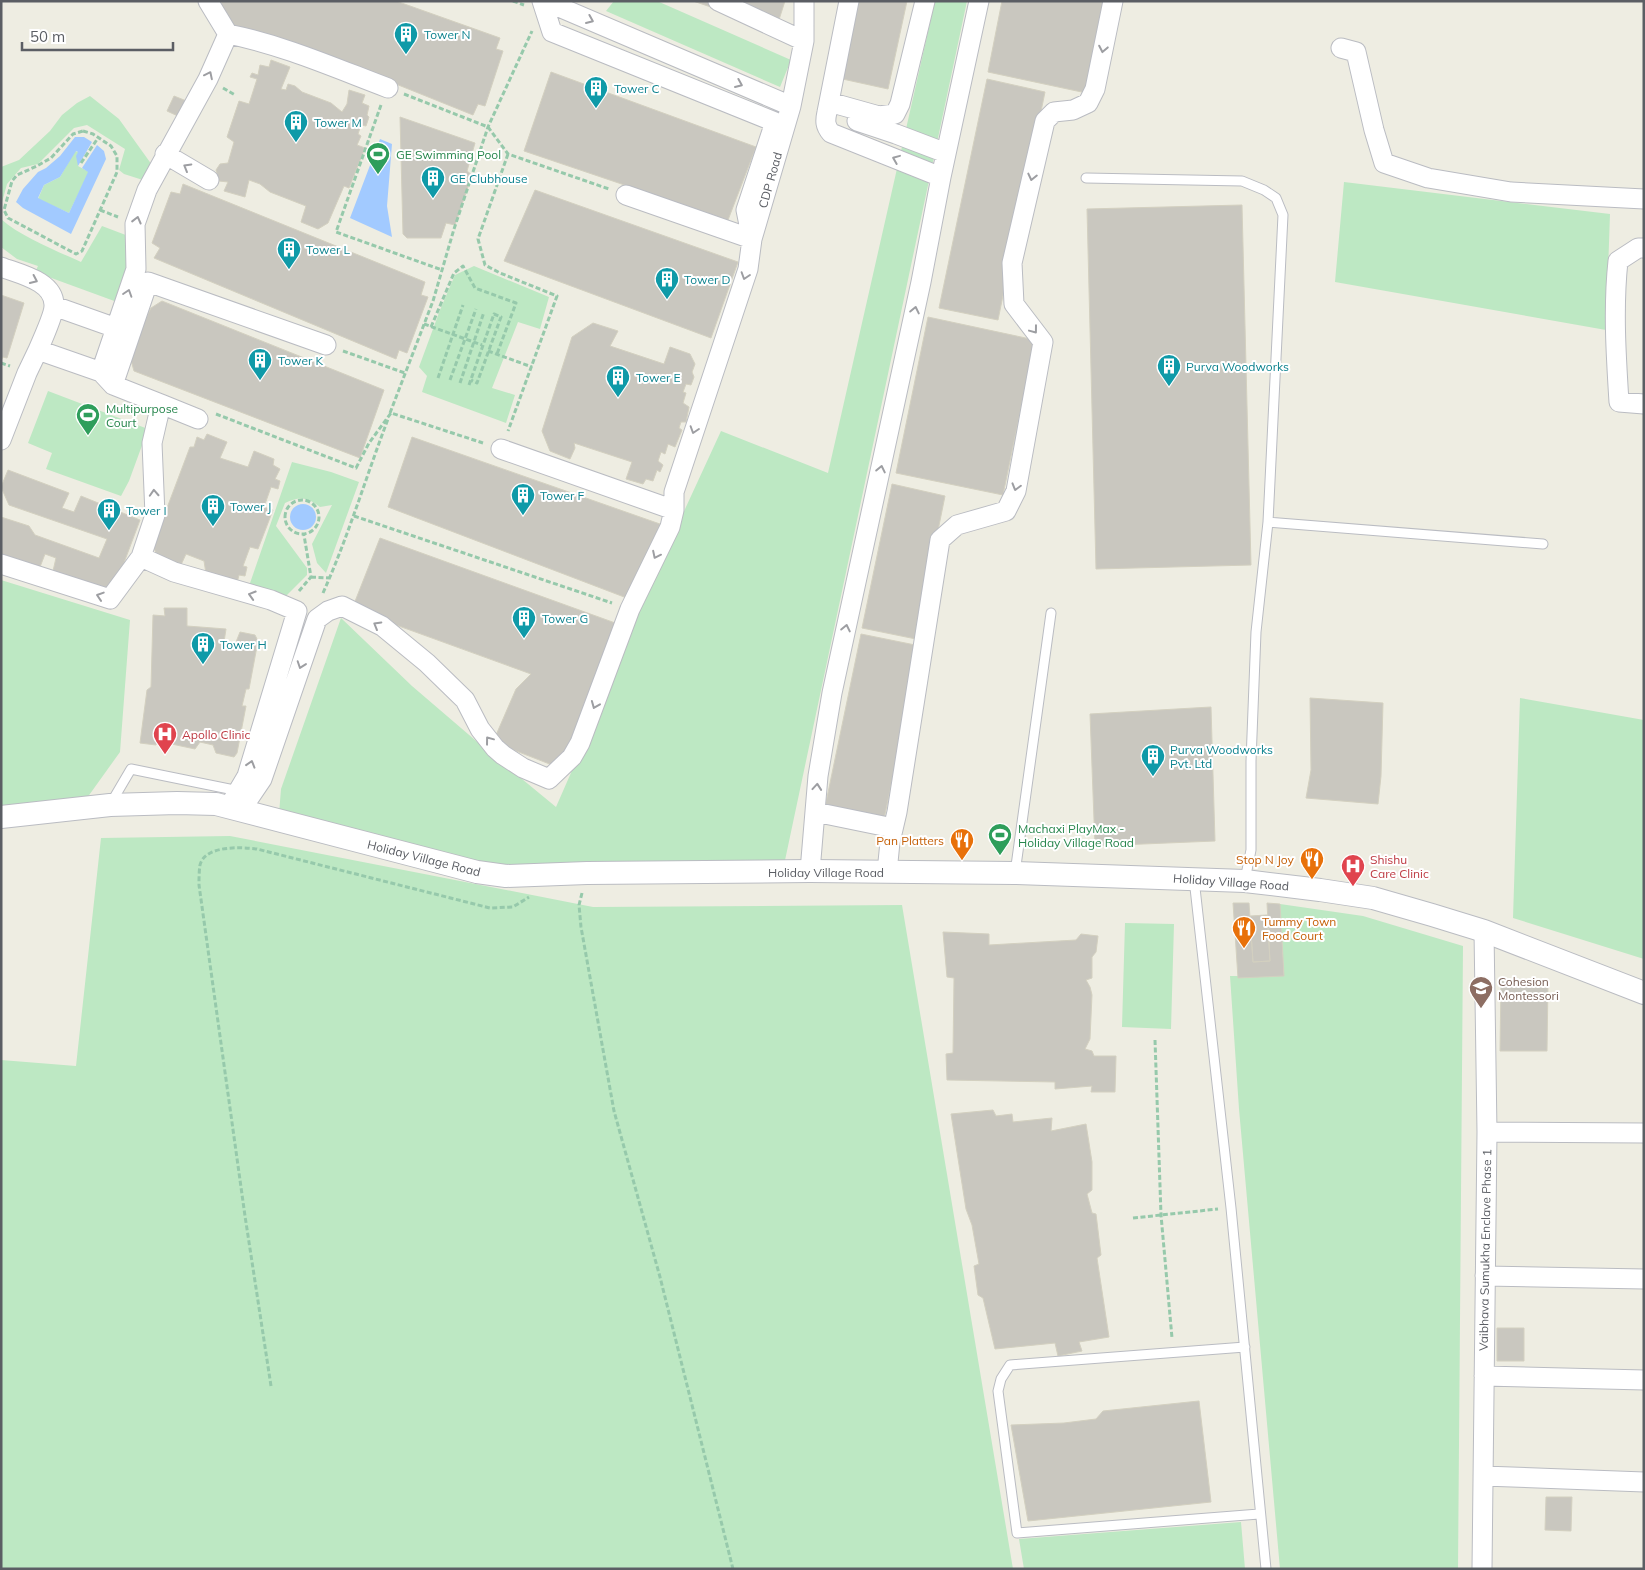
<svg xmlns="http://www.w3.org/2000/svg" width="1645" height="1570" font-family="Mulish,sans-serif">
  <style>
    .green { fill: #bde8c3 }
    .water { fill: #a2caff }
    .building { fill: #c9c7bf; stroke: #d3d0c0 }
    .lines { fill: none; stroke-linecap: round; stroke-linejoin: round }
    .service-casing { stroke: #babcc2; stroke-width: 11 }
    .minor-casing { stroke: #babcc2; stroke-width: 21 }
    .tertiary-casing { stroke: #babcc2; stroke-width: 24 }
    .path { stroke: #96c9ab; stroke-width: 3; stroke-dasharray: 5 2.5; stroke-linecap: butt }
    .service { stroke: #fff; stroke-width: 9 }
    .minor { stroke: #fff; stroke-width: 19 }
    .tertiary { stroke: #fff; stroke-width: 22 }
    .oneway { stroke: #9d9ea2 }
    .labels { text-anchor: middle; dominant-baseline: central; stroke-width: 4; stroke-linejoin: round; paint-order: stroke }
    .culture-label { font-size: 12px; fill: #0d838f; stroke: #fff; text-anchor: start }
    .leisure-label { font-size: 12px; fill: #27864d; stroke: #fff; text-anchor: start }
    .street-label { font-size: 12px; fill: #5b5e64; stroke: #fff }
    .health-label { font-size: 12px; fill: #be3a42; stroke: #fff; text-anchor: start }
    .food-label { font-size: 12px; fill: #c56008; stroke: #fff; text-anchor: end }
    .education-label { font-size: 12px; fill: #785e54; stroke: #fff; text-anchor: start }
  </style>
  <rect width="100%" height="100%" fill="#eeede2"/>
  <path class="green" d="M614,1H657L791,60L780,87L606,11Z
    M935,1H967L784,865L541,878L279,814L281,789L341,618L412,686L482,746L556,807L606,693L633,625L662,559L721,431L828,473Z
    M90,96L119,119L152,165L146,181L124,174L119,170L125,149L87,125L74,128L38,164L21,168L7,184L1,206V167L19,160L50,131L62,115L77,103Z
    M75,151L78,152V166L89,172L69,213L38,199L44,185L60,177Z
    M1344,182L1610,214L1606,330L1335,282Z
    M1,219C21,237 57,251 81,262L102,226L131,237L132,249L117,302L35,272L38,266L17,259L1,247Z
    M474,266L549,297L540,329L518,322L492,388L515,395L506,423L422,392L427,376L419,367L440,310L455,275Z
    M48,391L148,429L129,481L121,496L46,469L52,453L28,443Z
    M292,462L331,472L359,482L326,573L317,563L312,544L332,505L320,507C307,497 300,496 285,503L276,526L307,568V575L286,596L263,594L249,586Z
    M1,580L130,620L120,752L82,805L1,812Z
    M1520,698L1644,720V959L1513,918Z
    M230,836L593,907L902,905L1013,1569H1V1060L76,1066L101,838Z
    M1280,904L1363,916L1463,946L1458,1569H1280L1239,1109L1230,976H1284Z
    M1125,923L1174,924L1171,1029L1122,1027Z
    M1241,1522L1245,1569H1024L1019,1539Z"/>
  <path class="water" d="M75,137H84L92,142L78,166L76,156L78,152L76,151L60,177L44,185L38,198L69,213L88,172L82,168L97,145L104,151L106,159L71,234L23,208L16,202L23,189L38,172L46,168L60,156Z
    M380,139L392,144L387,206L392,237L350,218Z
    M290 517a13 13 0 1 1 26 0a13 13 0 1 1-26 0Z"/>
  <path class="building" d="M222,1H396L500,38L496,49L503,51L485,106L478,104L473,115L381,78L353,70V64L214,22Z
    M693,1H785L776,29Z
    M855,1H907L888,89L838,78Z
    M1002,1H1110L1091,94L988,72Z
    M271,60L290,67L281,89L286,90L288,84L295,86L302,92L331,103L342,112L347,104L349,90L365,95L362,103L369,106L367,115L369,117L366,126L361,125L358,134L361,136L357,145L365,148L349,188L344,186L328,223L318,229L301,222L306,206L270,192L260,184L249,180L245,197L224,191L228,182L219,181L216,170L220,164L228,163L234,142L227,137L239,101L249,104L257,79L250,77L252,73L258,75L260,65L269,67Z
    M551,72L756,147L728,220L524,151Z
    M987,79L1045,92L998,320L939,308Z
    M174,96L189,102L180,117L167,111Z
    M400,117L475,143L467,171L472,175L455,225L446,223L441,238H407L403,234Z
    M183,184L425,282L421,295L428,297L407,353L399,350L396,359L154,258L160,248L152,243L171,192L180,194Z
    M535,190L738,262L711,338L504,261Z
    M1242,205L1251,565L1096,569L1087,209Z
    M1,295L24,303L7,358L3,357L1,360Z
    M162,301L384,390L360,458L134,371L129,353L151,308Z
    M928,317L1035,340L1003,495L896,473Z
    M593,323L618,331L610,346L664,364L670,347L690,354L695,364L692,372L694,377L691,385L686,384L683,392L686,393L683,403L689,407L686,422H681L679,428L682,430L675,447L668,444L665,454L661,452L658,461L663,465L660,472L657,470L653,481L646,479L643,484L626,479L632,462L574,443L575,448L570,459L550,451L542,431L572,337Z
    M207,434L227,442L220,458L248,467L254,451L274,459L273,465L280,469L275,479L280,481L278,489L271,487L264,507L273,510L258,549L250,547L243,566L247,567L245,576L239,575L237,583L207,580L204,561L186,554L180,567L157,556L153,545L190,447H194L197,437L204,440Z
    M412,437L660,524L632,600L388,507Z
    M8,470L69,493L62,508L74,512L81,496L140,520L113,592L53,571L56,558L45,554L40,567L1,554V517L29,526L35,535L99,558L107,539L9,505L1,487Z
    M892,484L945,496L916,639L862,628Z
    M380,538L618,624L565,770L493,742L516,689L531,674L352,609Z
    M164,608H187V626L226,629L224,642H236L240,632L255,635L258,641L249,689H246L242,706H246L237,753L234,757L216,753L213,745L200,742L195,749L167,743L168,735L159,734L156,745L140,743L147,690L151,687L153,615L165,616Z
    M861,634L920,646L883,824L824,812Z
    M1310,698L1383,703L1381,776L1378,804L1306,798L1311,770Z
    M1211,707L1215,841L1095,846L1090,714Z
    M1233,903H1249L1253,962L1270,961L1267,903L1280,904L1284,976L1238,978Z
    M1267,915L1270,961L1253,962L1250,916Z
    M943,932L989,934V945L1076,940L1081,934L1098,936L1096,952L1092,957V978L1086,980L1090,987L1092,995L1090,1039L1085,1049L1092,1051L1094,1056H1116L1115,1092H1091L1092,1086L1055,1089V1082L947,1080L946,1054L953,1053L954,978L947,977Z
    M1501,981L1548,983L1547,1051H1500Z
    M993,1110L996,1116L1012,1114L1013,1122L1052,1118L1051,1131L1086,1124L1092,1162V1190L1087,1194L1092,1213L1096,1214L1101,1255L1097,1258L1109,1337L1079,1342L1082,1351L1058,1356L1055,1343L995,1349L983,1298L978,1295L974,1266L979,1264L972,1225L966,1209L951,1114Z
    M1497,1328H1524V1361H1497Z
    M1199,1401L1211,1502L1028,1521L1011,1425L1064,1423L1096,1419L1103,1411Z
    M1546,1497H1572L1571,1531L1545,1530Z"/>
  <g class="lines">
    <g class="service-casing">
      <path id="service" d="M1086,178L1242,181L1264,190L1276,198L1283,215L1268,522L1256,632L1251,761V850L1245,880
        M1268,522L1543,544
        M111,803L131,769L239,791
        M1015,873L1051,613
        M1194,879L1231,1208L1266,1569
        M1245,1347L1010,1365L1001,1379L998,1391L1017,1533L1259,1514"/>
    </g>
    <g class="minor-casing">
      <path id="minor" d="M542,1L552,32L775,122L746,210L751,235
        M718,1L804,41L791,106
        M804,1V41
        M849,1L827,112C825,121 825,126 831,133L941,177
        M228,34C283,45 335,68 388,88
        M1341,48L1356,52L1374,130L1384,163L1428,178L1511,192L1644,199
        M829,102L879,116L895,114L900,104L925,1
        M857,121L896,134L946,153
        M165,154L209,180
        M626,195L752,239
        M1644,248H1638L1618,261C1613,308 1616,355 1619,402L1644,404
        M1,267C19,274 55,281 54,306C54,314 42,341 38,350
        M54,306L116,328
        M101,372L136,269L135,224L147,190L208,79L228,34L208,1
        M113,385L148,282L326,345
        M161,404L198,419
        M1,440L27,373L38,350L101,372L113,385L161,404L152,443L155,515L141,557
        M501,449L674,510
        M1,564L110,599L141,557L174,572L271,600L297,611L247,776L230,805
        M241,810L262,779L317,619L328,611L342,606L382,626L427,663L465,700L480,729L495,748L503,755L523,768L549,779L572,757L580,743L630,609L670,527L674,510V492L748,269L752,239L791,106L545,1
        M815,812L893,828
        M810,871L818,776L832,693L921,282L941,177L979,1
        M887,872L890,842L897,812L940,540L957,525L1006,511L1016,491L1043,342L1014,304L1012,263L1045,121L1054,112L1073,110L1088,103L1095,89L1113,1
        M1487,1132L1644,1133
        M1485,1276L1644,1279
        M1484,1376L1644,1380
        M1483,1476L1644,1482
        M1482,1569L1487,1132L1484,931"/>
    </g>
    <g class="tertiary-casing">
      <path id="tertiary" d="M1,817L110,805L177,803L216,804L477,872L506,876L587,873L810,871L1015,873L1245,881L1320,890L1373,898L1432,915L1484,931L1644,993"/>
    </g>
    <path class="path" d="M513,1L524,5
      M223,88L235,95
      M404,94L488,127L508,154L609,189
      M381,105L336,232L442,270
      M83,131L93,134L111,146L117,156V172L82,251L76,254L8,218L4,210L12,181L17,175L37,166L51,158L73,134Z
      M508,154L478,239L485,265L500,273L557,296L508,431
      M81,163L98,138
      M100,210L118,217
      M424,324L482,345
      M431,327L454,273L463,266L475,288L516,303L497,354
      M343,351L405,373
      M488,351L532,367
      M1,363L10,366
      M438,378L463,305
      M450,380L476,309
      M460,383L484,312
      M469,385L494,314L501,317L477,383L471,380
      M390,413L433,301L454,229L488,127L532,31
      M216,414L356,468L369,443L391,413L483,443
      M285 517a17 17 0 1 1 34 0a17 17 0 1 1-34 0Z
      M354,516L612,603
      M311,577L330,578
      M299,591L311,577L304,535
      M323,593C348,537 366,477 388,419
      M582,893L579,905L581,927L614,1111L660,1277L733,1569
      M1155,1040L1161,1215L1172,1338
      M1133,1218L1218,1209
      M271,1386L245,1216L199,885C199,879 199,871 200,865C205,845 241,847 257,849L490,908L513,907L529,897"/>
    <use href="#service" class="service"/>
    <use href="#minor" class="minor"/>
    <use href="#tertiary" class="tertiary"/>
  </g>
  <defs><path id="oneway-chevron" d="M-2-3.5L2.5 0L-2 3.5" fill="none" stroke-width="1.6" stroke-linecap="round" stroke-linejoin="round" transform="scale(1.25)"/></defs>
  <g class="oneway">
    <use href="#oneway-chevron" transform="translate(590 20) rotate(23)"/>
    <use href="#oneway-chevron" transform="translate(1103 49) rotate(101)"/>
    <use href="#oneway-chevron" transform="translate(209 75) rotate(-64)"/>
    <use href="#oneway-chevron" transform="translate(739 84) rotate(23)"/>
    <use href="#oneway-chevron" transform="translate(896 159) rotate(-158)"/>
    <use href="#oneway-chevron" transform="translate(187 167) rotate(-150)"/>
    <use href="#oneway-chevron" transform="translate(1032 177) rotate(103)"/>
    <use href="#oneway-chevron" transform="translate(137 220) rotate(-76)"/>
    <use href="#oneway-chevron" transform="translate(745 276) rotate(108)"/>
    <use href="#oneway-chevron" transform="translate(34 280) rotate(25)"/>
    <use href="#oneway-chevron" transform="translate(128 293) rotate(-72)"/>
    <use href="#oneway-chevron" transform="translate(915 310) rotate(-78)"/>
    <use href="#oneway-chevron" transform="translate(1034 330) rotate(53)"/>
    <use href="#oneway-chevron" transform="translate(694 430) rotate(108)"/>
    <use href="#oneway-chevron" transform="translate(881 469) rotate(-78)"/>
    <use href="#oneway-chevron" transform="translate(1016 487) rotate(106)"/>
    <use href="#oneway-chevron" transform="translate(154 493) rotate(-93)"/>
    <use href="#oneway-chevron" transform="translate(656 555) rotate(116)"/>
    <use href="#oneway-chevron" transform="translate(252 595) rotate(-163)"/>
    <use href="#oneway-chevron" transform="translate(100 596) rotate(-162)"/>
    <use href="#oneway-chevron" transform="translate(377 625) rotate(-150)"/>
    <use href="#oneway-chevron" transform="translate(846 628) rotate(-78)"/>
    <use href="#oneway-chevron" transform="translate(301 665) rotate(109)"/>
    <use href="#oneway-chevron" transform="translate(595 705) rotate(112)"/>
    <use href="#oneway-chevron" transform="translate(489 740) rotate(-127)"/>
    <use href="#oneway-chevron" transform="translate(251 764) rotate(-73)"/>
    <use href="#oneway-chevron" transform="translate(817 787) rotate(-85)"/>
  </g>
  <defs>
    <g id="building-pin" transform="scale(1.25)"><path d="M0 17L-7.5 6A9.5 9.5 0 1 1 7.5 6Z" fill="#0f9aa8" stroke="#fff"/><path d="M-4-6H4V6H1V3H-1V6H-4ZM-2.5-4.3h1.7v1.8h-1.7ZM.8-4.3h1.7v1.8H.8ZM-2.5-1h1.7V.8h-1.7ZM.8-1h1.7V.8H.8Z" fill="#fff"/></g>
    <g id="stadium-pin" transform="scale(1.25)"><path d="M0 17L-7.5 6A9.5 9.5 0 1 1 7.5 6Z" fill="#2e9e5b" stroke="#fff"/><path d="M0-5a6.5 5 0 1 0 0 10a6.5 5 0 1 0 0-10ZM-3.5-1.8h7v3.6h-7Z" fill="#fff"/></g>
    <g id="hospital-pin" transform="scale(1.25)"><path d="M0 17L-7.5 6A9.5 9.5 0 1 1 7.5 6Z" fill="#e0444e" stroke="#fff"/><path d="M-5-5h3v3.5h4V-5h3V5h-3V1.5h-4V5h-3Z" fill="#fff"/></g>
    <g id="restaurant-pin" transform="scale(1.25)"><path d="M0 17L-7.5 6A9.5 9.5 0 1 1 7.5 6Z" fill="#e8710a" stroke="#fff"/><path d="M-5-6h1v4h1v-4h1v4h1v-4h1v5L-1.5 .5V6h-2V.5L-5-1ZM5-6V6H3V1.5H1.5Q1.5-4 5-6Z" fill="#fff"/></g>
    <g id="school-pin" transform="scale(1.25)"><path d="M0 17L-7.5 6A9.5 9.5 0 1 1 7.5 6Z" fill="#8d6e63" stroke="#fff"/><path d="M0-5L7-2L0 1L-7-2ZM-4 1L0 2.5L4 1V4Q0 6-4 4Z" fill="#fff"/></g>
  </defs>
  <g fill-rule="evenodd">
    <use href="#building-pin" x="406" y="34"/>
    <use href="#building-pin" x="596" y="88"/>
    <use href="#building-pin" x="296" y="122"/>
    <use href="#stadium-pin" x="378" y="154"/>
    <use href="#building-pin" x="433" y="178"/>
    <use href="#building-pin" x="289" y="249"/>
    <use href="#building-pin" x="667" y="279"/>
    <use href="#building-pin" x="260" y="360"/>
    <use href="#building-pin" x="1169" y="366"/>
    <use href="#building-pin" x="618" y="377"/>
    <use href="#stadium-pin" x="88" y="415"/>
    <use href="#building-pin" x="523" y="495"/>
    <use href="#building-pin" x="213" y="506"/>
    <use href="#building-pin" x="109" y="510"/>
    <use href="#building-pin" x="524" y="618"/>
    <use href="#building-pin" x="203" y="644"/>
    <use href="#hospital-pin" x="165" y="734"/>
    <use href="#building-pin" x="1153" y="756"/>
    <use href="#stadium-pin" x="1000" y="835"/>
    <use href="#restaurant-pin" x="962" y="840"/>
    <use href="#restaurant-pin" x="1312" y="859"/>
    <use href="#hospital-pin" x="1353" y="866"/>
    <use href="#restaurant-pin" x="1244" y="928"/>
    <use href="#school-pin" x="1481" y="988"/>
  </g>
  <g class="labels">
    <g class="culture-label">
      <text x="424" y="34">Tower N</text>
      <text x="614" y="88">Tower C</text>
      <text x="314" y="122">Tower M</text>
      <text x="450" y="178">GE Clubhouse</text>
      <text x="306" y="249">Tower L</text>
      <text x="684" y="279">Tower D</text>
      <text x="278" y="360">Tower K</text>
      <text x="1186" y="366">Purva Woodworks</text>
      <text x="636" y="377">Tower E</text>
      <text x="540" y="495">Tower F</text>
      <text x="230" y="506">Tower J</text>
      <text x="126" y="510">Tower I</text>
      <text x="542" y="618">Tower G</text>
      <text x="220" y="644">Tower H</text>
      <text x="1170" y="749">Purva Woodworks<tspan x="1170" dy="14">Pvt. Ltd</tspan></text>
    </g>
    <g class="leisure-label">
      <text x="396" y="154">GE Swimming Pool</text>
      <text x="106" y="408">Multipurpose<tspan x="106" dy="14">Court</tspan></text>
      <text x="1018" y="828">Machaxi PlayMax -<tspan x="1018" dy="14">Holiday Village Road</tspan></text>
    </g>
    <g class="street-label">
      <text transform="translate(770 180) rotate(-74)">CDP Road</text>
      <text transform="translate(424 858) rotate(14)">Holiday Village Road</text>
      <text x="826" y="872">Holiday Village Road</text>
      <text transform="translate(1231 882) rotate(4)">Holiday Village Road</text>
      <text transform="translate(1485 1250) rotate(-89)">Vaibhava Sumukha Enclave Phase 1</text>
    </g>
    <g class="health-label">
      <text x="182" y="734">Apollo Clinic</text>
      <text x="1370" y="859">Shishu<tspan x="1370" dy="14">Care Clinic</tspan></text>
    </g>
    <g class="food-label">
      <text x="944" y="840">Pan Platters</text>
      <text x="1294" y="859">Stop N Joy</text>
      <text x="1262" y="921" text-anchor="start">Tummy Town<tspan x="1262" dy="14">Food Court</tspan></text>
    </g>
    <g class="education-label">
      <text x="1498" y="981">Cohesion<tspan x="1498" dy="14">Montessori</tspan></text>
    </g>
  </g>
  <rect width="1645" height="1570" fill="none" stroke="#5b5e64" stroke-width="5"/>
  <path d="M22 42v8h151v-8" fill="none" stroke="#5b5e64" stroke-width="2.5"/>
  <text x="30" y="42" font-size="15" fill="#5b5e64" stroke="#ffffff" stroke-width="4" paint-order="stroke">50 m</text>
</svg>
